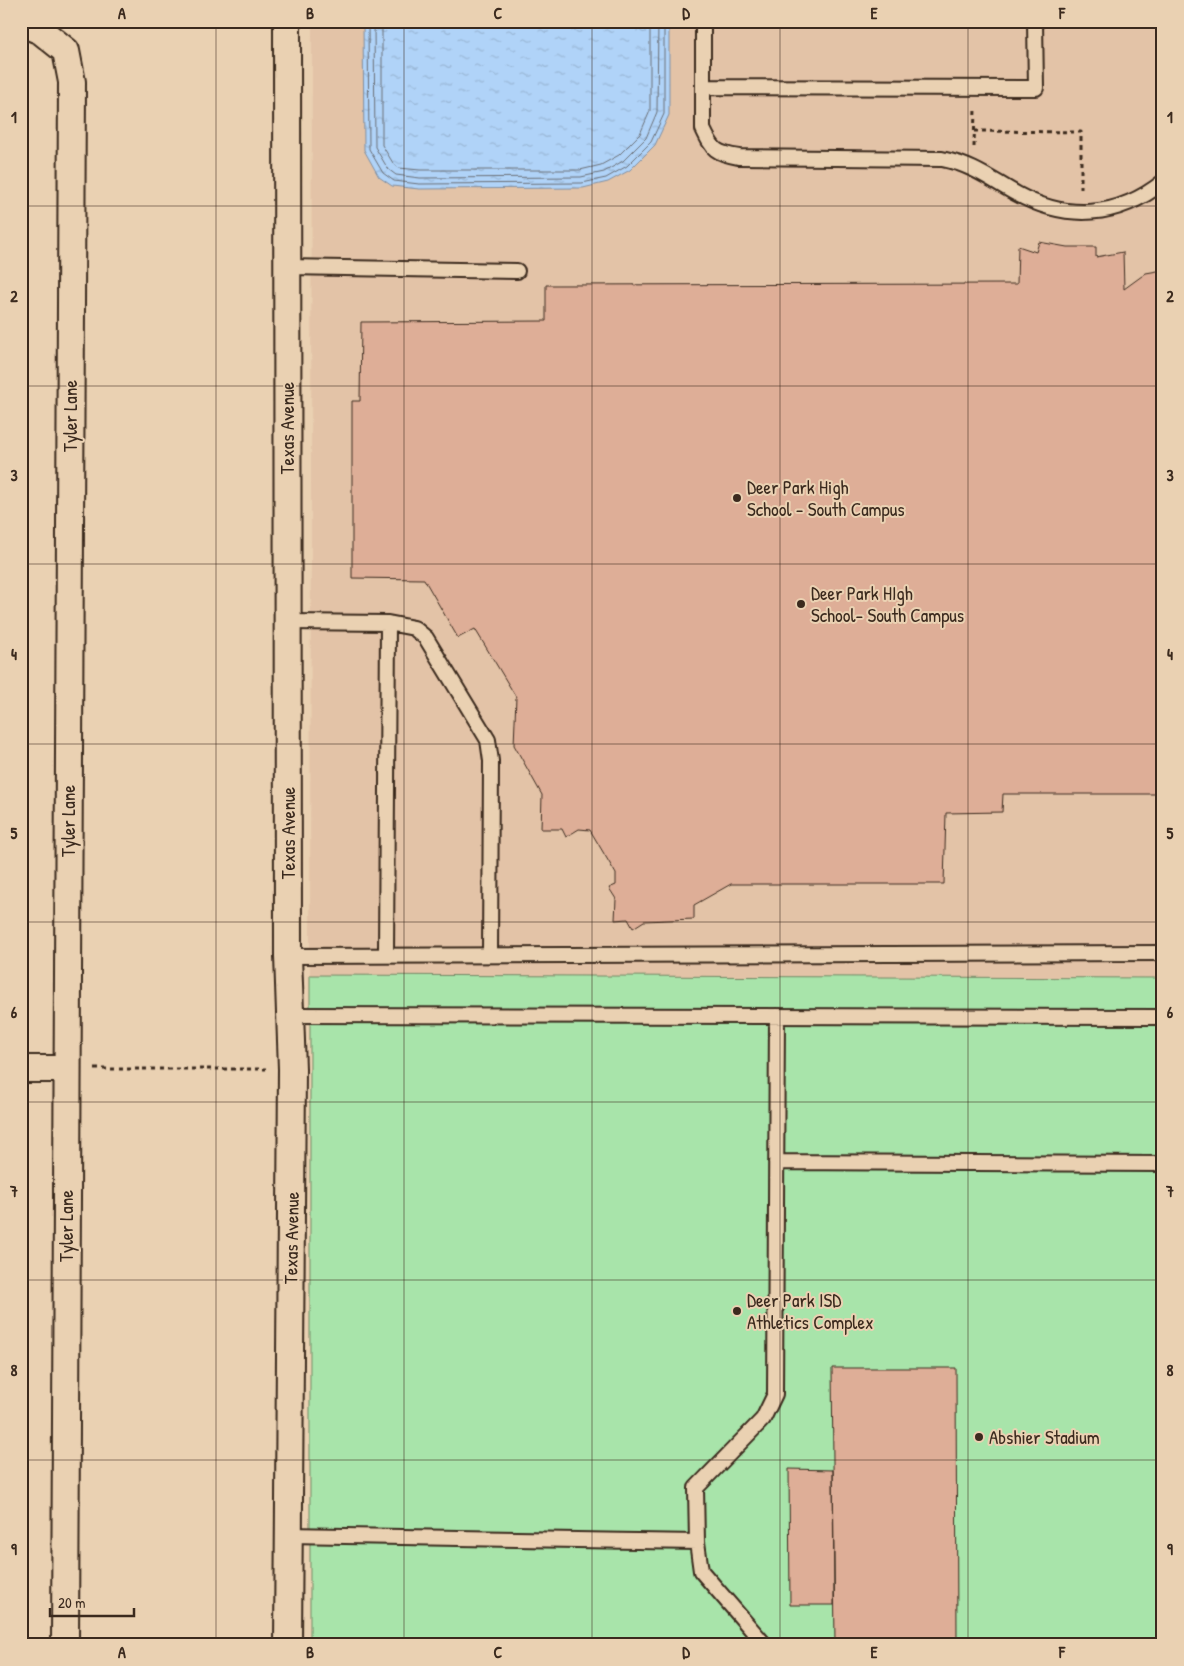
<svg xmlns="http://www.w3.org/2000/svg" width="1184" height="1666" font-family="'Patrick Hand',sans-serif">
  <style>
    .built { fill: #e3c3a7 }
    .garden { fill: #a8e4aa; stroke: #728764 }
    .water { fill: url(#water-ripples); stroke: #818fa1 }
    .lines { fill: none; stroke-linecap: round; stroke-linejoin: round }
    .shore { stroke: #6a6e75; stroke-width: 1 }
    .building { fill: #deae97; stroke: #3b2a1e }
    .service-casing { stroke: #3b2a1e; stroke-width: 18 }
    .minor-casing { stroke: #3b2a1e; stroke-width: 30 }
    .path { stroke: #3b2a1e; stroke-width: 3; stroke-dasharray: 4 4; stroke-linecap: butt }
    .service { stroke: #ead1b2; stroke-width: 14 }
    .minor { stroke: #ead1b2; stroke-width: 26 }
    .grid { fill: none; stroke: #3b2a1e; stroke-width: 1; stroke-opacity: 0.55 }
    .poi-dot { fill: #3b2a1e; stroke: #ead1b2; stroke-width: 2 }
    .labels { text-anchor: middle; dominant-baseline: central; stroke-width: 4; stroke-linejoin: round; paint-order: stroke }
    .street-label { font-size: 19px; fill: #3b2a1e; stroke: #ead1b2 }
    .poi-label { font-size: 19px; fill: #3b2a1e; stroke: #ead1b2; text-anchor: start }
    .neatline { fill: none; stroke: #3b2a1e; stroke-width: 2 }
    .grid-label { font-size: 16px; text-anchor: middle; font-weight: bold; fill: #3b2a1e }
  </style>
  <defs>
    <pattern id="water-ripples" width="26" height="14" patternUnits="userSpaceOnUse" patternTransform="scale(1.25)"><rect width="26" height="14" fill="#b0d3f8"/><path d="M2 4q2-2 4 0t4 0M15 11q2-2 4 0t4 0" fill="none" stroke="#98b5d4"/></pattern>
  </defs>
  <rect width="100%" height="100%" fill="#ead1b2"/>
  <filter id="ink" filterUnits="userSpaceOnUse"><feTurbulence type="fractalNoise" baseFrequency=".02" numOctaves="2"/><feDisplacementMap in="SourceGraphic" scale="10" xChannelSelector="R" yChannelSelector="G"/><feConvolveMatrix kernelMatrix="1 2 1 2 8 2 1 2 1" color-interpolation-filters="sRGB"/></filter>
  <g filter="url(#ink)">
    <path class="built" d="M312,21H1163V978L310,975Z"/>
    <path class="garden" d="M310,975L1163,978V1645H310Z"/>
    <path class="water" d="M363,21H669V115L655,145L630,170L608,182L583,188L419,189L392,186L379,177L364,150Z"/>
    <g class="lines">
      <path class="shore" d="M368,21L369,149L383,173L394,181L419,184L582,183L606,178L627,166L651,142L664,114V21
        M374,21L375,147L388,169L396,175L420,178L581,177L604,172L623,161L646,138L657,112L658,21
        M382,21V145L393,163L399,168L420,170H580L601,165L619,155L640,134L650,111V21"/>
    </g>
    <path class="building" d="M1039,242L1067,247H1096V257L1123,252L1124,289L1146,273L1163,270V794H1003L1002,812L946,813L944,884H731L694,905V919L644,921L633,928L628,919L615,920L616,899L609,888L616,885V874L590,830L579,829L566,837L562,829H541L542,795L514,745L516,697L475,629L458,638L424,579L352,578V401H360L361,322L546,321V285L1017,284L1018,246L1036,252Z
      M832,1368H956L957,1645H835Z
      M789,1469L833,1470L834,1605H790Z"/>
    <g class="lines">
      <g class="service-casing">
        <path id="service" d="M703,21V129C713,150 715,153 739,157L942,159C973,165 990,179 1017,194C1067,221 1118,218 1163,182
          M703,87L1036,88L1035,21
          M287,267L517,271
          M288,622L388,623L414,628L426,638L488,740L491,761L490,955
          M386,955L388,623
          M288,956L1163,953
          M291,1015L1163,1017
          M776,1162L1163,1164
          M288,1535L697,1542
          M765,1645L701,1571L697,1542L696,1488L763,1419L775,1394L777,1016"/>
      </g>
      <g class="minor-casing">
        <path id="minor" d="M287,21L288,956L292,1069L288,1645
          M21,23L41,31L66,51L72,82L65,1645
          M21,1069H67"/>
      </g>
      <path class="path" d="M974,131L1081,132V192
        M974,147L975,108
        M95,1069H266"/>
      <use href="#service" class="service"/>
      <use href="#minor" class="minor"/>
    </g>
  </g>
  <path class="grid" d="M216,21V1645M404,21V1645M592,21V1645M780,21V1645M968,21V1645M21,206H1163M21,386H1163M21,564H1163M21,744H1163M21,922H1163M21,1102H1163M21,1280H1163M21,1460H1163"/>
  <g class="poi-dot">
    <circle cx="737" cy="498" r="5"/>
    <circle cx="801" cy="604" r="5"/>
    <circle cx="737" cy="1311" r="5"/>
    <circle cx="979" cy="1437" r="5"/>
  </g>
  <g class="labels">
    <g class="street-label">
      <text transform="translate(70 416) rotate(-90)">Tyler Lane</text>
      <text transform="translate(287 428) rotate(-90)">Texas Avenue</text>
      <text transform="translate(68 821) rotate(-90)">Tyler Lane</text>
      <text transform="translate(288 833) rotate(-90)">Texas Avenue</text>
      <text transform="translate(66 1226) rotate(-90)">Tyler Lane</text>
      <text transform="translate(291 1238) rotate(-89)">Texas Avenue</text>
    </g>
    <g class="poi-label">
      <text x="747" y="487">Deer Park High<tspan x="747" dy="22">School - South Campus</tspan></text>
      <text x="811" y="593">Deer Park HIgh<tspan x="811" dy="22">School- South Campus</tspan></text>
      <text x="747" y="1300">Deer Park ISD<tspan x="747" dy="22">Athletics Complex</tspan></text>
      <text x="989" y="1437">Abshier Stadium</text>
    </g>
  </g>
  <rect width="1184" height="1666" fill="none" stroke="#ead1b2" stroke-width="55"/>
  <path d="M50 1608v8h84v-8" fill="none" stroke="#3b2a1e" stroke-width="2.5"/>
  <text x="58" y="1608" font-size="15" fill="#3b2a1e" stroke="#ead1b2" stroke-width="4" paint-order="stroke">20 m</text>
  <rect x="28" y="28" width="1128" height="1610" class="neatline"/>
  <g class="grid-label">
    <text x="122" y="19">A</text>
    <text x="310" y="19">B</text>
    <text x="498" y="19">C</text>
    <text x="686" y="19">D</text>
    <text x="874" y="19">E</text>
    <text x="1062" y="19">F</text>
    <text x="14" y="123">1</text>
    <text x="1170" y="123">1</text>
    <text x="14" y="302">2</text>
    <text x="1170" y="302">2</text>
    <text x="14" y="481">3</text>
    <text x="1170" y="481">3</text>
    <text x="14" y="660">4</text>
    <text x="1170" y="660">4</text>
    <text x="14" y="839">5</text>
    <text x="1170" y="839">5</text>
    <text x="14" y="1018">6</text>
    <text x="1170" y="1018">6</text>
    <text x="14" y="1197">7</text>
    <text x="1170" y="1197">7</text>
    <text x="14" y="1376">8</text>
    <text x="1170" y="1376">8</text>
    <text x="14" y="1555">9</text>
    <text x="1170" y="1555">9</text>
    <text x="122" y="1658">A</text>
    <text x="310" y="1658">B</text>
    <text x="498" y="1658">C</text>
    <text x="686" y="1658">D</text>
    <text x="874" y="1658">E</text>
    <text x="1062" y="1658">F</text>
  </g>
</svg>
